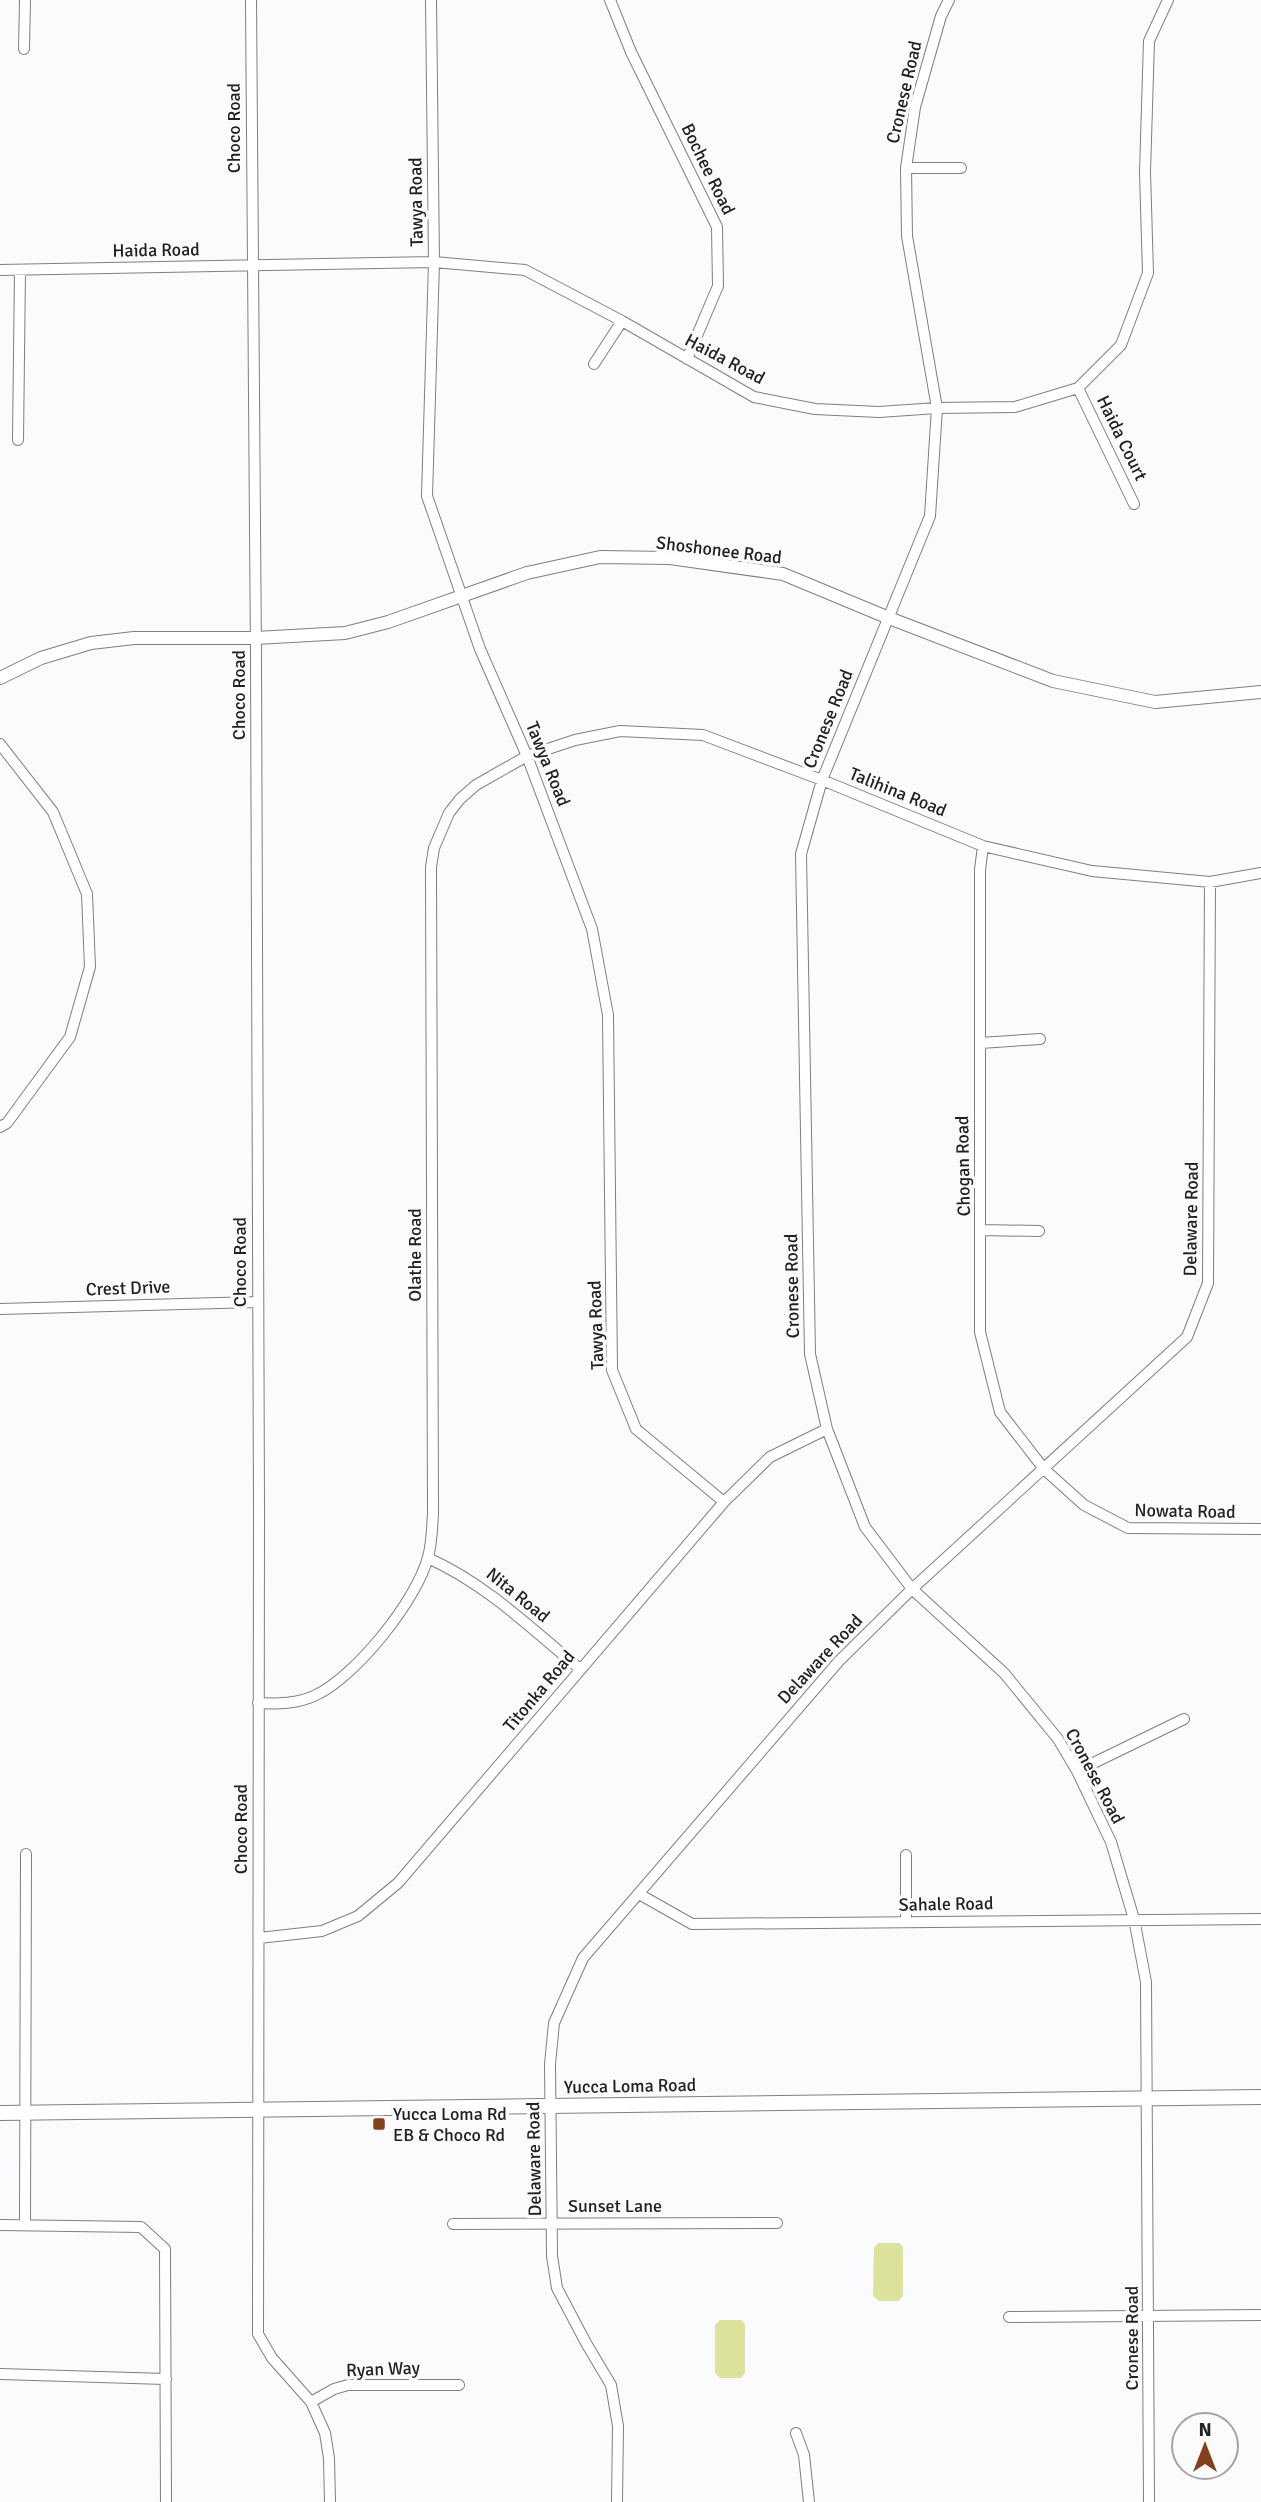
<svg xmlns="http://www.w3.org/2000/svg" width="1261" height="2502" font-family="Signika,sans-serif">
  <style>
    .green { fill: #dce299 }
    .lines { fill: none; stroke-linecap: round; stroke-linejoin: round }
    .minor-casing { stroke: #7e7f85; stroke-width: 12 }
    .tertiary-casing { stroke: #7e7f85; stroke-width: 14 }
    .secondary-casing { stroke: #7e7f85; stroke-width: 16 }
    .minor { stroke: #fff; stroke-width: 10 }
    .tertiary { stroke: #fff; stroke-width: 12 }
    .secondary { stroke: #fff; stroke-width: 14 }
    .poi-dot { fill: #854019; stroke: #fbfbfe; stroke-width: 2.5 }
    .labels { text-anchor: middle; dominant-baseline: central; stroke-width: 7; stroke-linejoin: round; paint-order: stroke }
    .street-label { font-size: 18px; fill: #202123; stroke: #fbfbfe }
    .poi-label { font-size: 18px; fill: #202123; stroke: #fbfbfe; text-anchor: start }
  </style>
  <rect width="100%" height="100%" fill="#fbfbfe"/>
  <path class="green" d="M878,2243H899L903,2247V2296L899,2301H879L873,2296L874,2248Z
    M720,2320H741L745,2324V2373L741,2378H720L715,2373V2325Z"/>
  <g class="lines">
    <g class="minor-casing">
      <path id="minor" d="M251,0L256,657L259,1510L258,2334L272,2358L311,2402L325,2433L329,2458L330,2502
        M431,0L434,262L427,496L480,649L527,756L592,929L608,1015L612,1370L636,1429L724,1502
        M610,0L631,52L717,227L718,286L687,359
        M949,0L941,16L915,107L906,168L907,236L937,408L930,516L822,780L801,854L810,1354L827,1429L865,1527L912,1589L1004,1673L1058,1739L1077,1771L1111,1842L1134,1919L1146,1982L1149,2502
        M24,49L25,0
        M906,168H961
        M0,270L434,262L525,270L622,321L754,397L815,409L879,412L937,408L1015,407L1078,388L1121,345L1148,273L1145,172L1149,41L1168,0
        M594,364L622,321
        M1078,388L1134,504
        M18,440L20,270
        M0,744L53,812L87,894L90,967L70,1037L7,1123L0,1127
        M983,846L980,870V1332L1000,1412L1044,1469L1084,1505L1128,1528L1261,1529
        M980,1043L1040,1039
        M981,1230L1039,1231
        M0,1309L257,1302
        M428,1558C486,1584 532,1629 580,1669
        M258,1703C277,1704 298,1704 316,1695C356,1676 417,1600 428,1557C432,1543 432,1528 433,1514L431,867L434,848L449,813L460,799L476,785L527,756L575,740L620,731L703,735L822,780L983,846L1092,871L1210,882L1261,873
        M1077,1771L1184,1719
        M906,1855V1922
        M639,1894L692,1924L1261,1919
        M259,1938L322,1931L358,1916L398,1883L724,1502L770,1457L827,1429
        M453,2224L777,2223
        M0,2225L141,2227L165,2249L166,2502
        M25,2225L26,1854
        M1009,2317L1261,2315
        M0,2374L166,2379
        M311,2402L334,2389L348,2385H459
        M796,2433L804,2455L809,2502
        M617,2502L618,2426L611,2385L586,2343L557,2288L552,2256L550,2064L554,2023L583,1958L839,1661L912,1589L1187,1337L1208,1283L1210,882"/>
    </g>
    <g class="tertiary-casing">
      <path id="tertiary" d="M0,678L41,658L91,643L134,638H256L345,633L388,622L527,573L600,557L670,558L783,574L889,618L1053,681L1155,702L1261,692"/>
    </g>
    <g class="secondary-casing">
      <path id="secondary" d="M0,2113L1261,2097"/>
    </g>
    <use href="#minor" class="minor"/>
    <use href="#tertiary" class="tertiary"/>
    <use href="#secondary" class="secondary"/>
  </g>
  <rect class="poi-dot" x="372" y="2117" width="14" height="14" rx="3.5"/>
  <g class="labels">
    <g class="street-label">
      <text transform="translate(904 92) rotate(-77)">Cronese Road</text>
      <text transform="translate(234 128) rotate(-90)">Choco Road</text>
      <text transform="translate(708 169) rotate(64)">Bochee Road</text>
      <text transform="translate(416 202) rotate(-91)">Tawya Road</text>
      <text transform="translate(156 250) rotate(-1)">Haida Road</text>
      <text transform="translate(725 359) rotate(28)">Haida Road</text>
      <text transform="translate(1122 438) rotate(64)">Haida Court</text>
      <text transform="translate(719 550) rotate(7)">Shoshonee Road</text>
      <text transform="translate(239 695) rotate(-90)">Choco Road</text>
      <text transform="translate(828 719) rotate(-68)">Cronese Road</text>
      <text transform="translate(548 764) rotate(68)">Tawya Road</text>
      <text transform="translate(898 792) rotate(22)">Talihina Road</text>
      <text transform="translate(963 1166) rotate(-91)">Chogan Road</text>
      <text transform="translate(1191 1219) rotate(-89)">Delaware Road</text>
      <text transform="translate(415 1255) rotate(-90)">Olathe Road</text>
      <text transform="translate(240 1262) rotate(-90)">Choco Road</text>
      <text transform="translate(792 1286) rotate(-91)">Cronese Road</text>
      <text transform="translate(128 1288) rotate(-2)">Crest Drive</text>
      <text transform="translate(596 1325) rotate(-92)">Tawya Road</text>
      <text transform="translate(1185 1511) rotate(1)">Nowata Road</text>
      <text transform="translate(518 1595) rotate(39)">Nita Road</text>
      <text transform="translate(820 1659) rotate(-47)">Delaware Road</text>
      <text transform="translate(539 1691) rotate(-50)">Titonka Road</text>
      <text transform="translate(1095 1776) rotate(62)">Cronese Road</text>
      <text transform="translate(241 1829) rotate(-90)">Choco Road</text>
      <text transform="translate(946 1904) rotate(-1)">Sahale Road</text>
      <text transform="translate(630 2086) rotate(-1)">Yucca Loma Road</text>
      <text transform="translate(534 2159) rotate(-91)">Delaware Road</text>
      <text x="615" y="2206">Sunset Lane</text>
      <text transform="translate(1132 2338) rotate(-90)">Cronese Road</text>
      <text transform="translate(383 2369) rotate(-2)">Ryan Way</text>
    </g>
    <g class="poi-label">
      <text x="393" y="2114">Yucca Loma Rd<tspan x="393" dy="21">EB &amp; Choco Rd</tspan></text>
    </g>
  </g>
  <g transform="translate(1205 2446)"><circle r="33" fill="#fbfbfe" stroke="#a3a4a6" stroke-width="2"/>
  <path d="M0-5L12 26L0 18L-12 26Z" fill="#854019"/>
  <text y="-10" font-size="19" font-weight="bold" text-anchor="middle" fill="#202123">N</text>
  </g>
</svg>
